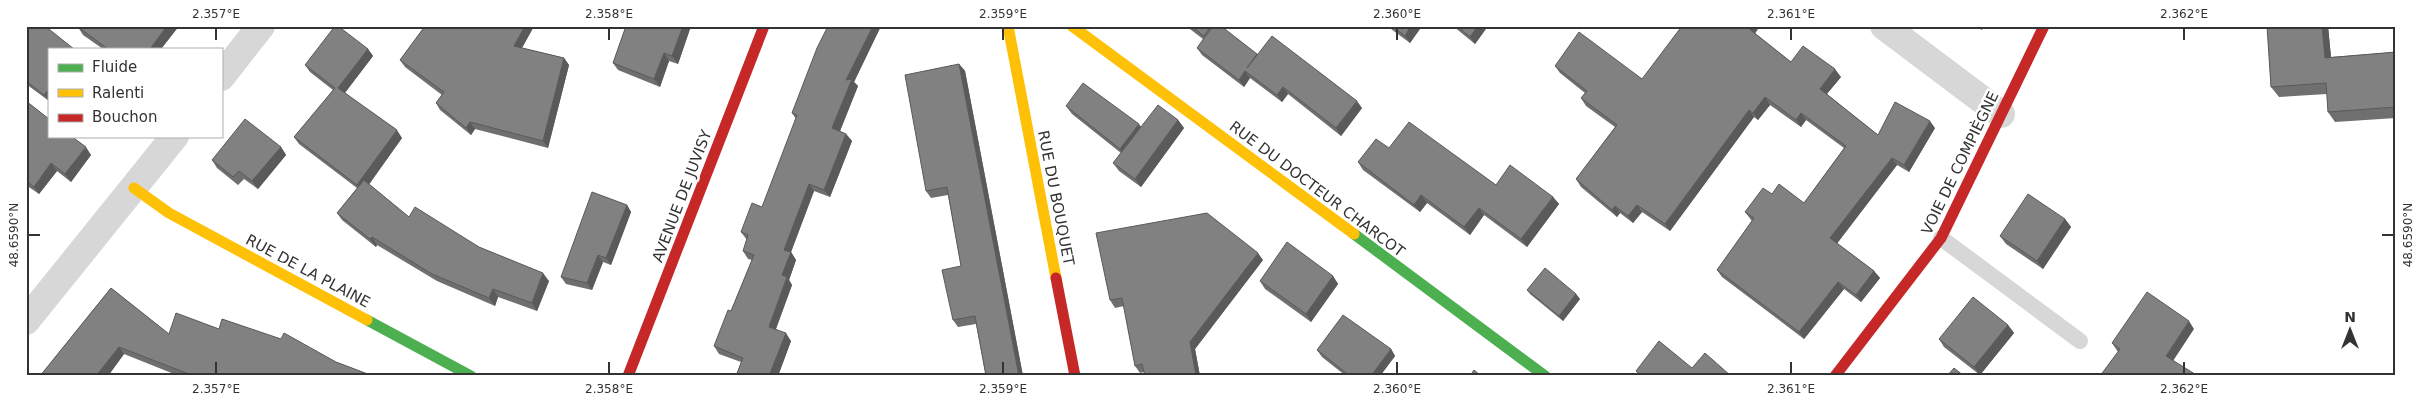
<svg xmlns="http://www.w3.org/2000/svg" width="2422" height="402" font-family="'DejaVu Sans',sans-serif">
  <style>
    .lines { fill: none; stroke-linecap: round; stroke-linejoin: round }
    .lane { stroke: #d7d7d7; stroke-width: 16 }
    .street { stroke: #d7d7d7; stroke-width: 28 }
    .fast { stroke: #4caf50; stroke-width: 11 }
    .slow { stroke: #ffc107; stroke-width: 11 }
    .jam { stroke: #c62828; stroke-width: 11 }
    .wall { fill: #6f6f6f }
    .shaded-wall { fill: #5a5a5a }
    .building { fill: #818181; stroke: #5a5a5a }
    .ticks { fill: none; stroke: #333; stroke-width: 2 }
    .labels { text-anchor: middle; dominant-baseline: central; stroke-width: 5; stroke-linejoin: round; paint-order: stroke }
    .street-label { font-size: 15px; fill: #333; stroke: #fff }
    .neatline { fill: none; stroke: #333; stroke-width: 2 }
    .ticks-label { font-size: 12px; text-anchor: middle; fill: #333 }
  </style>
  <rect width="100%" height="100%" fill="#fff"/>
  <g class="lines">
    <path class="lane" d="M1941,238L2080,341"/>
    <path class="street" d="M1884,26L2001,114
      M221,77L261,26
      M26,321L175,136"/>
    <path class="fast" d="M1354,234L1545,376
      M367,320L471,376"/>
    <path class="slow" d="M1008,26L1056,278
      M1072,26L1354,234
      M134,188L169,213L367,320"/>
    <path class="jam" d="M1056,278L1075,376
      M628,376L764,26
      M1835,376L1941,238L2044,26"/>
  </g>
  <path class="wall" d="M26,26L49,49V101L26,84Z
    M79,26H179L161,49H103L83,35L78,27Z
    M626,26H691L678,64L669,61L660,87L618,70L613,63Z
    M828,26H881L854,82L858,86L840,131L846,134L852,141L830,197L814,191L791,252L796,260L789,280L792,285L776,329L791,341L778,376H736L741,362L719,354L714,346L731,311L752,260L748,259L743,251L747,240L741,232L762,207L796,119L792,113Z
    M1186,26H1223L1222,27L1258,55L1362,108L1341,136L1288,94L1282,102L1250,78L1244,87L1202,55L1197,48L1203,39Z
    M1387,26H1422L1410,43Z
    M1453,26H1488L1475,44Z
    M1974,26H1984L1982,30Z
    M2267,26H2328L2331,57L2396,52V118L2335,122L2328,112L2327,94L2279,97L2271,87Z
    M533,28L522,48L564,58L569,65L548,148L475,129L471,135L440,110L436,103L442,95L405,67L400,60Z
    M1755,33L1791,62L1841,77L1827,94L1878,135L1935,128L1909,172L1897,165L1837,243L1874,271L1880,278L1861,302L1844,289L1804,339L1722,277L1717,270L1752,221L1745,212L1772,194L1804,203L1844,148L1806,120L1801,127L1770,105L1758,120L1754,117L1670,231L1642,212L1633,223L1620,213L1617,217L1581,187L1576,179L1615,127L1586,106L1581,98L1585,93L1560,73L1555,66L1642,79Z
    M368,49L373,56L345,93L402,138L369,184L409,217L479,247L549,281L537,311L498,297L495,306L437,281L377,245L376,247L342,220L337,213L357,188L299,144L294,137L333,90L310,72L305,65Z
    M959,64L965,71L1023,376H986L976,324L958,327L953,320L961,266L948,195L931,198L926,191Z
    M26,101L91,155L71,182L57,171L39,194L26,185Z
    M1066,106L1141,127L1178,120L1184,128L1141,187L1119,171L1113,163L1121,153L1072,114Z
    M281,147L286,155L258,189L244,179L238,185L217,168L212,160Z
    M1389,148L1496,185L1553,197L1559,204L1527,247L1484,215L1470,235L1427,203L1420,212L1363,170L1358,162Z
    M627,205L631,212L611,265L603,262L592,290L566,284L561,277Z
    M2065,219L2071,227L2043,269L2006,244L2000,236Z
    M1263,260L1195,349L1200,376H1145L1144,372L1140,373L1135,366L1124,306L1115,308L1110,300Z
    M1333,276L1338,284L1311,322L1265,289L1260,281Z
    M111,288L169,334L219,329L336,362L373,376H179L124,354L108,376H40Z
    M1527,290L1576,294L1580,299L1563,321L1530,294Z
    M2008,325L2014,333L1980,375L1944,347L1939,339Z
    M2194,329L2118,352L2112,343Z
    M1391,349L1395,356L1380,376H1346L1322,357L1317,350Z"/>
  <path class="shaded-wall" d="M167,26H179L161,49H150Z
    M525,26H532L533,28L519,53L514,46Z
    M683,26H691L678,64L672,56Z
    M873,26H881L854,82L858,86L838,136L832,128L846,80Z
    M1411,26H1422L1410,43L1405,36Z
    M1478,26H1488L1475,44L1470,37Z
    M1750,26H1760L1754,35L1748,28Z
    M2322,26H2328L2332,68L2325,58Z
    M368,49L373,56L343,95L338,88Z
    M664,53L669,61L660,87L654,79Z
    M564,58L569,65L548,148L543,141Z
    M959,64L965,71L1023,376H1019Z
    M1835,69L1841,77L1825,96L1820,89Z
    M1245,71L1250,78L1244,87L1239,80Z
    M1283,87L1288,94L1282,102L1277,95Z
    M49,89V101L44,95Z
    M1765,97L1770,105L1758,120L1753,113Z
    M1357,101L1362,108L1341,136L1336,128Z
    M1749,110L1754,117L1670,231L1665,224Z
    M1801,113L1806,120L1801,127L1796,120Z
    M1178,120L1184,128L1141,187L1135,179Z
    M1930,121L1935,128L1909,172L1904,165Z
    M470,122L475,129L471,135L466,128Z
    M1139,124L1144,131L1125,157L1120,149Z
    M397,130L402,138L363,193L357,185Z
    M846,134L852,141L830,197L824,190Z
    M86,147L91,155L71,182L65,174Z
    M281,147L286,155L258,189L252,181Z
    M1892,158L1897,165L1836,245L1830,238Z
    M51,163L57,171L39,194L34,187Z
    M809,184L814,191L791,252L796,260L789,280L792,285L774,334L769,327L782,275L784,250Z
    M1421,195L1427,203L1420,212L1414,205Z
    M1553,197L1559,204L1527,247L1521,239Z
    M627,205L631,212L611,265L606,258Z
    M1637,205L1642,212L1633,223L1628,216Z
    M1615,206L1620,213L1617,217L1612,210Z
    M1479,208L1484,215L1470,235L1464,227Z
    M2065,219L2071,227L2043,269L2037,261Z
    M372,237L377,245L376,247L370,239Z
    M1258,253L1263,260L1195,349L1200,376H1196L1190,342Z
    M598,255L603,262L592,290L587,283Z
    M1874,271L1880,278L1861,302L1856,295Z
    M543,273L549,281L537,311L532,303Z
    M1333,276L1338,284L1311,322L1306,314Z
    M1838,282L1844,289L1804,339L1799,332Z
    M493,289L498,297L495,306L489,298Z
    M1576,294L1580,299L1563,321L1559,316Z
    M2189,321L2194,329L2171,364L2166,356Z
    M2008,325L2014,333L1980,375L1974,367Z
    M786,333L791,341L778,376H769Z
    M119,347L124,354L108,376H96Z
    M1391,349L1395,356L1380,376H1371Z"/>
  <path class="building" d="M26,26H45L74,49H49V89L44,95L26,81Z
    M79,26H167L150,49H108L78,27Z
    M335,26H338L368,49L338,88L397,130L357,185L294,137L335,88L305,65Z
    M425,26H525L514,46L564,58L543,141L470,122L466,128L436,103L444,92L400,60Z
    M626,26H683L672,56L664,53L654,79L613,63Z
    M828,26H873L846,80L852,79L832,128L846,134L824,190L809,184L784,250L791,252L782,275L787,277L769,327L786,333L769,376H736L743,358L714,346L728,310L731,311L754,255L743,251L748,235L741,232L752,203L762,207L797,115L792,113L817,48Z
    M1191,26H1211L1204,36Z
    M1213,26H1221L1257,54L1247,68L1272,36L1357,101L1336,128L1283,87L1277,95L1245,71L1239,80L1197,48Z
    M1392,26H1411L1405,36Z
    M1457,26H1478L1470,37Z
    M1682,26H1750L1748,28L1791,62L1803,46L1835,69L1820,89L1878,135L1895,102L1930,121L1904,165L1892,158L1830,238L1874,271L1856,295L1838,282L1799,332L1717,270L1754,218L1745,212L1763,188L1772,194L1779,184L1804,203L1846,146L1801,113L1796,120L1765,97L1753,113L1749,110L1665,224L1637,205L1628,216L1615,206L1612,210L1576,179L1617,125L1581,98L1587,91L1555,66L1579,32L1642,79Z
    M2267,26H2322L2325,58L2396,52V107L2328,112L2326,83L2271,87Z
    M959,64L1019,376H986L975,316L953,320L942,270L961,266L947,187L926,191L905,75Z
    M1083,83L1139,124L1120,149L1066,106Z
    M26,101L49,119V136H71L86,147L65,174L51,163L34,187L26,181Z
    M1158,105L1178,120L1135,179L1113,163Z
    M245,119L281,147L252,181L239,171L233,177L212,160Z
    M1409,122L1496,185L1510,165L1553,197L1521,239L1479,208L1464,227L1421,195L1414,205L1358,162L1376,139L1389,148Z
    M364,180L409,217L415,207L479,247L543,273L532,303L493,289L489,298L432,274L372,237L370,239L337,213Z
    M592,192L627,205L606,258L598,255L587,283L561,277Z
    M2028,194L2065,219L2037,261L2000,236Z
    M1207,213L1258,253L1190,342L1196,376H1145L1142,364L1135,366L1122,298L1110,300L1096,233Z
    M1287,242L1333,276L1306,314L1260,281Z
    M1545,268L1576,294L1559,316L1527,290Z
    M111,288L169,334L176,313L219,329L222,319L281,339L284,333L336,362L373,376H194L119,347L96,376H40Z
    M2147,292L2189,321L2166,356L2198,376H2100L2120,349L2112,343Z
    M1973,297L2008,325L1974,367L1939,339Z
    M1343,315L1391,349L1371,376H1350L1317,350Z
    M1659,341L1692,368L1705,353L1731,376H1642L1636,371Z
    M1954,368L1964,376H1947Z
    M1474,370L1481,376H1470Z"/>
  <path class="ticks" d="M216,28V40M609,28V40M1003,28V40M1397,28V40M1791,28V40M2184,28V40M28,235H40M2382,235H2394M216,362V374M609,362V374M1003,362V374M1397,362V374M1791,362V374M2184,362V374"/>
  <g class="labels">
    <g class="street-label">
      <text transform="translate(1960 163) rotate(-64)">VOIE DE COMPIÈGNE</text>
      <text transform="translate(1317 189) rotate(37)">RUE DU DOCTEUR CHARCOT</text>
      <text transform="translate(682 196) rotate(-69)">AVENUE DE JUVISY</text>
      <text transform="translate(1056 198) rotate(79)">RUE DU BOUQUET</text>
      <text transform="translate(308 271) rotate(28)">RUE DE LA PLAINE</text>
    </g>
  </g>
  <rect width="2422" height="402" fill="none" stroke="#ffffff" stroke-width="55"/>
  <rect x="48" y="48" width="175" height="90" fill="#ffffff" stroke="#adadad"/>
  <rect x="58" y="64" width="25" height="8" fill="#4caf50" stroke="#adadad"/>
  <text x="92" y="72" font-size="15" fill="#333333">Fluide</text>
  <rect x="58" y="89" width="25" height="8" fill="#ffc107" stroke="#adadad"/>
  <text x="92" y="98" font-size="15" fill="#333333">Ralenti</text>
  <rect x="58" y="114" width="25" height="8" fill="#c62828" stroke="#adadad"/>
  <text x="92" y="122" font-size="15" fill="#333333">Bouchon</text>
  <g transform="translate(2350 330)" stroke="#ffffff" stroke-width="4" paint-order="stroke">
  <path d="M0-4L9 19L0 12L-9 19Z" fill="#333333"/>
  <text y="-8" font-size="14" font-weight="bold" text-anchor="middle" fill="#333333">N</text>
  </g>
  <rect x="28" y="28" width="2366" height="346" class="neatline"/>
  <g class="ticks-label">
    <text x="216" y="18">2.357°E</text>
    <text x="609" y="18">2.358°E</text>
    <text x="1003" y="18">2.359°E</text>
    <text x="1397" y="18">2.360°E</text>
    <text x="1791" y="18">2.361°E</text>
    <text x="2184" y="18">2.362°E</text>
    <text transform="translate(14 235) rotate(-90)" y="4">48.6590°N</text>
    <text transform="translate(2408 235) rotate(-90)" y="4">48.6590°N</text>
    <text x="216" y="393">2.357°E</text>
    <text x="609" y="393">2.358°E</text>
    <text x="1003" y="393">2.359°E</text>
    <text x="1397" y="393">2.360°E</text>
    <text x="1791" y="393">2.361°E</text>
    <text x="2184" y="393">2.362°E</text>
  </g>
</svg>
